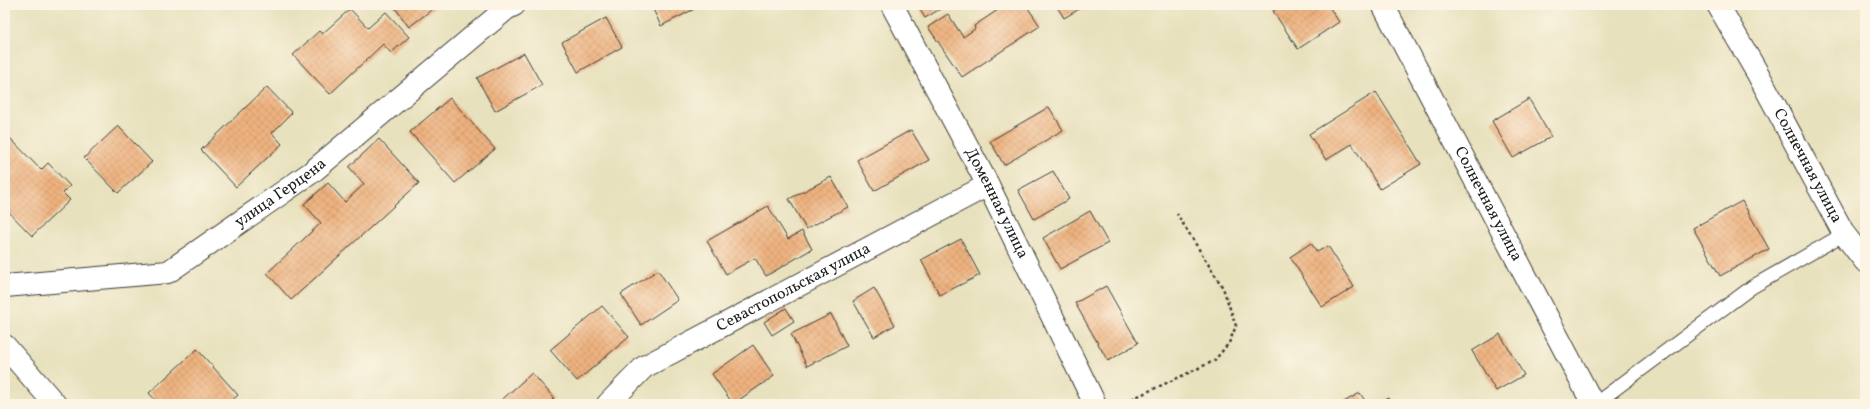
<svg xmlns="http://www.w3.org/2000/svg" width="1870" height="409" font-family="Vollkorn,serif">
  <style>
    .building { fill: url(#building-cross-hatch) }
    .lines { fill: none; stroke-linecap: round; stroke-linejoin: round }
    .service-casing { stroke: #3b3a34; stroke-width: 15 }
    .minor-casing { stroke: #3b3a34; stroke-width: 24 }
    .tertiary-casing { stroke: #3b3a34; stroke-width: 24 }
    .path { stroke: #3b3a34; stroke-width: 2.5; stroke-dasharray: 3 3; stroke-linecap: butt }
    .service { stroke: #fff; stroke-width: 13 }
    .minor { stroke: #fff; stroke-width: 22 }
    .tertiary { stroke: #fff; stroke-width: 22 }
    .labels { text-anchor: middle; dominant-baseline: central; stroke-width: 4; stroke-linejoin: round; paint-order: stroke }
    .street-label { font-size: 16px; fill: #1c1c1c; stroke: #fcf5e5 }
  </style>
  <defs>
    <pattern id="building-cross-hatch" width="8" height="8" patternUnits="userSpaceOnUse"><rect width="8" height="8" fill="#eeb27f"/><path d="M0 0l8 8M0 8l8-8" fill="none" stroke="#cc986d"/></pattern>
  </defs>
  <rect width="100%" height="100%" fill="#fcf5e5"/>
  <filter id="ink" filterUnits="userSpaceOnUse"><feTurbulence type="fractalNoise" baseFrequency=".025" numOctaves="2"/><feDisplacementMap in="SourceGraphic" scale="8" xChannelSelector="R" yChannelSelector="G"/><feConvolveMatrix kernelMatrix="1 2 1 2 8 2 1 2 1" color-interpolation-filters="sRGB"/></filter>
  <filter id="wash" filterUnits="userSpaceOnUse"><feTurbulence type="fractalNoise" baseFrequency=".012" numOctaves="4" result="noise"/><feDisplacementMap in="SourceGraphic" scale="16" xChannelSelector="R" yChannelSelector="G"/><feGaussianBlur stdDeviation="0.9" result="paint"/><feColorMatrix in="noise" values="0 0 0 0 0 0 0 0 0 0 0 0 0 0 0 0 0 1.4 0 .05"/><feComposite in="paint" operator="in"/></filter>
  <g filter="url(#wash)">
    <rect width="100%" height="100%" fill="#e8e1bd"/>
    <g id="blocks">
      <path class="building" d="M393,5H438L409,27Z
        M651,5H702L661,26Z
        M917,5H947L925,18Z
        M1005,5H1026L1040,26L962,77L928,27L948,14L963,37L975,29L974,26Z
        M1056,5H1086L1064,18Z
        M1282,5H1328L1339,22L1298,49L1273,11Z
        M350,9L368,28L386,12L409,37L391,53L383,44L330,94L293,55L319,31L322,34Z
        M606,18L622,47L578,72L562,42Z
        M524,53L542,85L495,111L477,78Z
        M267,87L292,113L272,133L282,144L236,187L201,150Z
        M1376,92L1421,164L1380,189L1352,144L1326,160L1309,134Z
        M450,98L495,149L455,183L410,132Z
        M1529,99L1551,137L1513,158L1492,121Z
        M1049,107L1063,130L1004,165L990,141Z
        M118,126L152,162L118,193L84,158Z
        M911,130L929,160L874,191L857,160Z
        M8,136L41,170L48,163L70,186L63,193L70,200L32,236L5,208V139Z
        M379,139L419,183L291,300L267,273L321,223L304,204L328,183L345,202L364,184L349,167Z
        M1053,171L1069,199L1034,219L1018,190Z
        M831,177L848,207L806,229L789,199Z
        M1742,201L1769,249L1720,276L1693,228Z
        M768,206L788,239L802,231L812,249L766,276L755,258L726,274L707,241Z
        M1090,211L1108,243L1060,269L1043,238Z
        M961,239L980,275L940,295L921,260Z
        M1311,243L1317,252L1328,246L1354,287L1322,307L1290,257Z
        M658,270L678,300L641,325L621,294Z
        M1106,286L1138,343L1108,361L1075,303Z
        M874,288L895,325L874,337L853,301Z
        M602,306L629,337L577,381L550,350Z
        M786,308L794,321L772,335L764,322Z
        M831,314L847,346L807,366L791,334Z
        M1500,334L1524,375L1496,391L1472,351Z
        M753,345L774,376L733,404L712,374Z
        M197,349L238,395L228,404H159L149,393Z
        M532,373L554,398L548,404H497Z
        M1360,393L1367,404H1340Z
        M1388,398L1392,404H1376Z"/>
    </g>
  </g>
  <g filter="url(#ink)">
    <use href="#blocks" fill-opacity="0" stroke="#3b3a34" stroke-width="1"/>
    <g class="lines">
      <g class="service-casing">
        <path id="service" d="M1595,404L1752,287L1844,234"/>
      </g>
      <g class="minor-casing">
        <g id="minor">
          <path id="s1" d="M892,5L988,185L1095,404"/>
          <path id="s2" d="M1383,5L1593,404"/>
          <path id="s3" d="M1718,5L1758,74L1844,234L1865,261"/>
          <path id="s4" d="M5,286L168,272L312,172L506,9L514,5"/>
          <path id="s5" d="M608,404L644,367L988,185"/>
        </g>
      </g>
      <g class="tertiary-casing">
        <path id="tertiary" d="M5,346L55,404"/>
      </g>
      <path class="path" d="M1121,404L1214,361L1229,343L1236,326L1223,288L1177,214"/>
      <use href="#service" class="service"/>
      <use href="#minor" class="minor"/>
      <use href="#tertiary" class="tertiary"/>
    </g>
  </g>
  <g class="labels">
    <g class="street-label">
      <text stroke="none"><textPath href="#s3" startOffset="184">Солнечная улица</textPath></text>
      <text stroke="none"><textPath href="#s4" startOffset="301">улица Герцена</textPath></text>
      <text stroke="none"><textPath href="#s1" startOffset="224">Доменная улица</textPath></text>
      <text stroke="none"><textPath href="#s2" startOffset="225">Солнечная улица</textPath></text>
      <text stroke="none"><textPath href="#s5" startOffset="221">Севастопольская улица</textPath></text>
    </g>
  </g>
  <rect width="1870" height="409" fill="none" stroke="#fcf5e5" stroke-width="20"/>
</svg>
